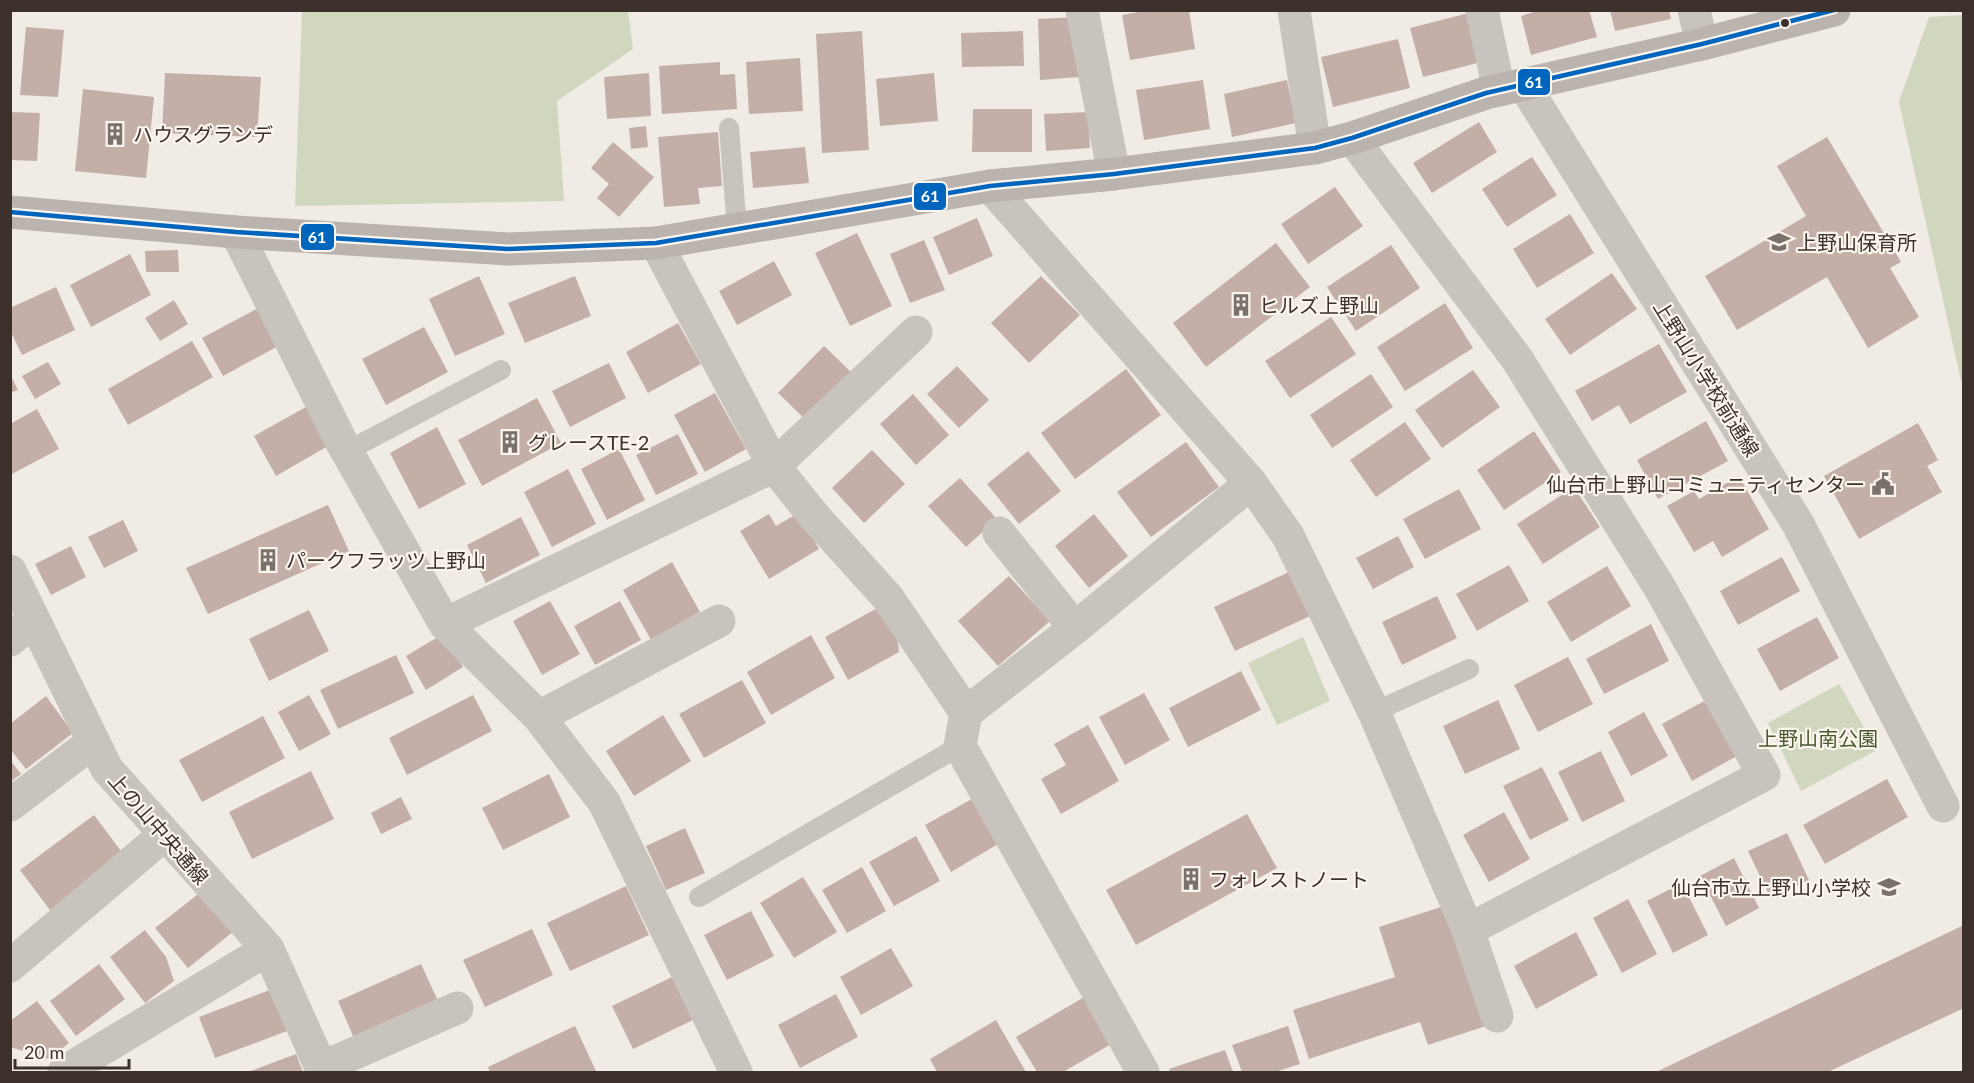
<svg xmlns="http://www.w3.org/2000/svg" width="1974" height="1083" font-family="Lato,'Noto Sans JP',sans-serif">
  <style>
    .green { fill: #d1d6bf }
    .building { fill: #c3afa7 }
    .lines { fill: none; stroke-linecap: round; stroke-linejoin: round }
    .lane { stroke: #c9c3be; stroke-width: 20 }
    .street { stroke: #c9c3be; stroke-width: 33 }
    .secondary { stroke: #bab3ae; stroke-width: 33 }
    .bus-1-casing { stroke: #fbf5ee; stroke-width: 9 }
    .bus-1 { stroke: #0065bd; stroke-width: 4.5 }
    .bus-dot { fill: #3b302b; stroke: #fbf5ee; stroke-width: 2 }
    .labels { text-anchor: middle; dominant-baseline: central; stroke-width: 4.5; stroke-linejoin: round; paint-order: stroke }
    .poi-label { font-size: 20px; fill: #3b302b; stroke: #fbf5ee; text-anchor: start }
    .street-label { font-size: 20px; fill: #3b302b; stroke: #fbf5ee }
    .park-label { font-size: 20px; fill: #4a5a2e; stroke: #fbf5ee }
    .line-badge { stroke: #fbf5ee; stroke-width: 2 }
    .badge-label { font-size: 16px; text-anchor: middle; font-weight: bold; fill: #fff }
  </style>
  <rect width="100%" height="100%" fill="#f0ebe5"/>
  <path class="green" d="M302,11H628L633,49L557,101L564,201L295,206Z
    M1963,15H1964L1963,390L1899,102L1929,17Z
    M1303,637L1330,701L1277,725L1248,663Z
    M1839,684L1877,750L1801,791L1768,723Z"/>
  <path class="building" d="M1150,10H1189L1195,49L1130,60L1122,15Z
    M1540,10H1589L1597,37L1531,55L1521,16Z
    M1610,10H1669L1671,19L1615,31Z
    M1469,13L1481,62L1423,77L1410,28Z
    M1076,17L1079,77L1040,80L1038,19Z
    M26,27L64,30L58,97L20,95Z
    M862,31L869,150L822,153L816,34Z
    M1023,31L1024,66L962,67L961,33Z
    M1398,39L1410,88L1333,107L1321,57Z
    M800,58L803,111L749,114L746,62Z
    M720,62V75L735,74L737,109L662,114L659,66Z
    M165,73L261,77L257,137L162,133Z
    M649,73L651,116L607,119L604,77Z
    M934,73L938,121L880,126L876,79Z
    M1203,80L1210,129L1144,140L1136,90Z
    M1287,80L1296,123L1232,137L1224,94Z
    M83,89L154,97L146,178L75,171Z
    M973,109H1032V152H972Z
    M10,112L40,113L37,161L10,160Z
    M1088,112L1090,148L1046,151L1044,114Z
    M1479,122L1497,152L1432,193L1413,163Z
    M646,126L648,147L631,149L629,128Z
    M718,132L722,186L698,188L700,204L664,207L658,137Z
    M1827,137L1901,262L1890,268L1919,317L1868,348L1827,277L1737,330L1705,276L1806,216L1777,166Z
    M613,142L654,177L619,217L597,198L609,184L591,168Z
    M805,147L809,183L753,188L750,152Z
    M1532,157L1557,195L1507,227L1482,189Z
    M1335,187L1363,226L1308,264L1281,224Z
    M1570,214L1594,253L1537,288L1513,249Z
    M977,218L993,256L949,275L933,237Z
    M857,233L892,306L850,326L815,253Z
    M924,240L945,290L910,303L890,254Z
    M1276,243L1310,287L1206,367L1173,323Z
    M1391,245L1420,288L1356,331L1327,287Z
    M178,250L179,272H146L145,251Z
    M130,254L151,295L91,327L70,285Z
    M774,261L792,295L737,325L719,291Z
    M1612,273L1637,309L1570,355L1545,319Z
    M479,276L505,334L455,356L429,299Z
    M575,276L591,316L525,343L508,303Z
    M1041,276L1080,315L1029,363L991,323Z
    M56,287L75,330L22,355L10,330V308Z
    M174,300L188,324L160,341L145,318Z
    M1445,303L1473,348L1405,391L1377,347Z
    M260,307L280,345L223,376L202,338Z
    M1331,317L1356,354L1290,398L1265,361Z
    M678,323L701,364L648,393L626,352Z
    M424,327L448,372L386,405L362,359Z
    M192,341L213,377L128,425L108,389Z
    M1659,344L1687,392L1630,424L1619,405L1592,421L1575,391Z
    M824,346L852,373L806,420L778,393Z
    M48,362L61,384L35,399L22,376Z
    M609,363L626,398L570,427L552,391Z
    M957,366L989,400L959,428L927,394Z
    M1126,369L1161,415L1075,479L1041,433Z
    M1473,370L1500,407L1442,448L1415,410Z
    M10,374L18,390L10,393Z
    M1371,374L1393,407L1332,448L1310,415Z
    M715,393L746,449L705,472L674,415Z
    M913,394L949,435L916,465L880,424Z
    M537,398L561,443L482,486L458,440Z
    M306,407L328,446L276,476L254,436Z
    M37,409L59,449L10,475V424Z
    M1706,421L1728,461L1658,499L1637,460Z
    M1405,422L1431,459L1376,497L1350,460Z
    M1918,423L1938,460L1927,466L1942,492L1859,539L1824,476Z
    M437,427L466,484L419,509L390,453Z
    M1534,431L1561,472L1504,510L1477,470Z
    M678,434L698,474L656,495L636,455Z
    M1186,442L1219,487L1151,537L1117,492Z
    M619,449L645,500L607,520L581,469Z
    M872,450L905,484L864,523L832,488Z
    M1028,451L1061,491L1019,524L987,484Z
    M568,469L596,524L552,547L524,492Z
    M1739,476L1769,529L1722,557L1713,541L1694,552L1667,506L1694,491L1699,499Z
    M960,478L997,519L966,547L928,506Z
    M1574,487L1600,527L1543,564L1517,524Z
    M1459,489L1481,529L1425,559L1403,519Z
    M328,505L349,551L208,614L186,568Z
    M798,513L819,549L769,579L740,531L769,514L776,526Z
    M1094,514L1128,556L1089,588L1055,546Z
    M521,517L540,555L486,583L467,545Z
    M123,520L138,551L104,568L88,537Z
    M1398,536L1414,567L1373,589L1356,558Z
    M71,546L86,577L51,595L35,564Z
    M1782,557L1800,591L1738,625L1720,591Z
    M672,562L700,612L651,640L623,590Z
    M1509,565L1529,601L1477,631L1456,594Z
    M1607,566L1631,606L1571,642L1547,602Z
    M1289,572L1310,616L1235,651L1214,607Z
    M1009,576L1050,621L998,666L958,621Z
    M1437,596L1457,638L1402,665L1382,622Z
    M550,601L580,654L542,675L513,621Z
    M620,601L641,640L595,665L574,626Z
    M881,606L897,635L899,652L848,680L825,637Z
    M309,610L329,651L269,681L249,639Z
    M1817,617L1839,658L1780,691L1757,649Z
    M1651,624L1669,661L1604,694L1586,659Z
    M443,634L463,667L426,690L406,656Z
    M811,635L835,678L771,715L747,672Z
    M396,655L414,693L338,729L320,690Z
    M1568,657L1593,704L1538,732L1514,685Z
    M1241,671L1261,710L1188,747L1169,708Z
    M742,680L766,723L704,758L679,714Z
    M1144,693L1170,740L1125,765L1099,717Z
    M309,695L331,734L299,751L278,712Z
    M473,695L492,731L407,775L389,738Z
    M46,696L73,733L26,769L10,749V724Z
    M1498,700L1520,749L1465,774L1443,726Z
    M1706,700L1737,756L1692,781L1662,724Z
    M1644,712L1668,756L1631,776L1608,732Z
    M663,715L691,761L634,796L606,751Z
    M263,716L285,758L202,802L179,760Z
    M1088,725L1119,781L1061,814L1041,779L1066,765L1054,744Z
    M1601,751L1625,801L1582,822L1558,772Z
    M10,760L21,774L10,782Z
    M1542,767L1569,820L1530,840L1503,786Z
    M311,771L334,819L252,859L229,812Z
    M549,774L570,817L503,850L482,808Z
    M1887,779L1908,817L1825,864L1803,825Z
    M401,797L412,819L381,834L371,813Z
    M972,799L998,844L951,872L925,825Z
    M1504,812L1530,859L1489,882L1463,835Z
    M1247,814L1277,868L1136,945L1106,890Z
    M94,815L124,855L50,910L20,870Z
    M685,828L705,873L666,890L646,846Z
    M1787,833L1809,880L1771,899L1748,851Z
    M916,836L940,881L894,906L869,862Z
    M1734,858L1759,908L1726,926L1700,876Z
    M862,867L886,911L847,933L822,890Z
    M803,877L837,932L794,958L760,903Z
    M1682,883L1708,935L1673,953L1647,901Z
    M626,886L649,935L570,971L547,923Z
    M202,891L234,931L188,968L155,928Z
    M1628,899L1657,954L1622,973L1593,918Z
    M1450,904L1489,1025L1428,1045L1420,1022L1309,1059L1293,1010L1395,977L1379,927Z
    M751,911L774,956L727,980L704,935Z
    M1964,925V1008L1828,1072H1656Z
    M532,929L553,975L485,1007L463,960Z
    M145,930L166,957L174,981L145,1003L110,957Z
    M1576,932L1598,975L1536,1009L1514,966Z
    M891,948L913,986L861,1015L840,977Z
    M99,964L125,999L76,1036L50,1001Z
    M421,964L438,1001L354,1038L338,1001Z
    M674,976L695,1019L633,1049L612,1006Z
    M272,989L287,1031L215,1058L199,1017Z
    M836,994L858,1037L800,1068L778,1025Z
    M1086,996L1113,1043L1063,1072H1037L1016,1037Z
    M37,1001L69,1043L49,1059L10,1047V1021Z
    M996,1020L1026,1072H937L930,1059Z
    M575,1026L596,1071L592,1072H490L488,1067Z
    M1288,1026L1300,1064L1275,1072H1242L1232,1045Z
    M1225,1050L1233,1072H1170L1169,1069Z
    M296,1054L303,1072H248Z"/>
  <g class="lines">
    <path class="lane" d="M729,128L737,229
      M347,451L501,370
      M1374,712L1469,669
      M699,897L960,746"/>
    <path class="street" d="M1082,10L1114,174
      M1294,10L1315,148
      M1482,10L1499,90
      M1694,10L1702,44
      M1524,85L1798,524L1943,806
      M990,186L1251,483L1288,536L1374,712L1468,930L1764,775L1660,588L1517,359L1352,138
      M236,232L342,443L445,624L539,717L604,802L736,1072
      M656,243L774,466L814,516L888,598L966,713L960,746L1143,1072
      M999,533L1075,628
      M10,571L107,769L268,949L323,1072
      M445,624L774,466L916,332
      M10,640L34,620
      M966,713L1075,628L1251,483
      M539,717L719,621
      M10,805L93,742
      M1468,930L1497,1016
      M10,966L164,835
      M321,1068L457,1008
      M64,1072L268,949"/>
    <path class="secondary" d="M10,212L236,232L508,249L656,243L990,186L1114,174L1315,148L1352,138L1486,93L1702,44L1834,10"/>
    <g class="bus-1-casing">
      <path id="bus-1" d="M10,212L236,232L508,249L656,243L990,186L1114,174L1315,148L1352,138L1486,93L1702,44L1834,10"/>
    </g>
    <use href="#bus-1" class="bus-1"/>
  </g>
  <defs>
    <g id="building-bare" transform="scale(1.8)"><path d="M-4-6H4V6H1V3H-1V6H-4ZM-2.5-4.3h1.7v1.8h-1.7ZM.8-4.3h1.7v1.8H.8ZM-2.5-1h1.7V.8h-1.7ZM.8-1h1.7V.8H.8Z" fill="#7a716c" stroke="#fbf5ee" stroke-width="2.5" paint-order="stroke"/></g>
    <g id="school-bare" transform="scale(1.8)"><path d="M0-5L7-2L0 1L-7-2ZM-4 1L0 2.5L4 1V4Q0 6-4 4Z" fill="#7a716c" stroke="#fbf5ee" stroke-width="2.5" paint-order="stroke"/></g>
    <g id="civic-bare" transform="scale(1.8)"><path d="M-.6-6.5H3V-4.5H.6V-3L4-1V1h2V6H-6V1h2V-1L-.6-3ZM-1.2 2.5V6h2.4V2.5Z" fill="#7a716c" stroke="#fbf5ee" stroke-width="2.5" paint-order="stroke"/></g>
  </defs>
  <g fill-rule="evenodd">
    <use href="#building-bare" x="115" y="134"/>
    <use href="#school-bare" x="1779" y="242"/>
    <use href="#building-bare" x="1241" y="305"/>
    <use href="#building-bare" x="510" y="442"/>
    <use href="#civic-bare" x="1883" y="484"/>
    <use href="#building-bare" x="268" y="560"/>
    <use href="#building-bare" x="1191" y="879"/>
    <use href="#school-bare" x="1889" y="887"/>
  </g>
  <circle class="bus-dot" cx="1785" cy="23" r="5"/>
  <g class="labels">
    <g class="poi-label">
      <text x="133" y="134">ハウスグランデ</text>
      <text x="1797" y="242">上野山保育所</text>
      <text x="1259" y="305">ヒルズ上野山</text>
      <text x="528" y="442">グレースTE-2</text>
      <text x="1865" y="484" text-anchor="end">仙台市上野山コミュニティセンター</text>
      <text x="286" y="560">パークフラッツ上野山</text>
      <text x="1209" y="879">フォレストノート</text>
      <text x="1871" y="887" text-anchor="end">仙台市立上野山小学校</text>
    </g>
    <g class="street-label">
      <text transform="translate(1707 378) rotate(58)">上野山小学校前通線</text>
      <text transform="translate(159 828) rotate(49)">上の山中央通線</text>
    </g>
    <g class="park-label">
      <text x="1818" y="738">上野山南公園</text>
    </g>
  </g>
  <g class="line-badge">
    <rect x="1517" y="68" width="34" height="28" rx="6" fill="#0065bd"/>
    <rect x="913" y="182" width="34" height="29" rx="6" fill="#0065bd"/>
    <rect x="300" y="223" width="35" height="28" rx="6" fill="#0065bd"/>
  </g>
  <g class="badge-label">
    <text x="1534" y="88">61</text>
    <text x="930" y="202">61</text>
    <text x="317" y="243">61</text>
  </g>
  <rect width="1974" height="1083" fill="none" stroke="#3b302b" stroke-width="24"/>
  <path d="M15 1059v9h114v-9" fill="none" stroke="#3b302b" stroke-width="3"/>
  <text x="24" y="1059" font-size="18" fill="#3b302b" stroke="#fbf5ee" stroke-width="4.5" paint-order="stroke">20 m</text>
</svg>
